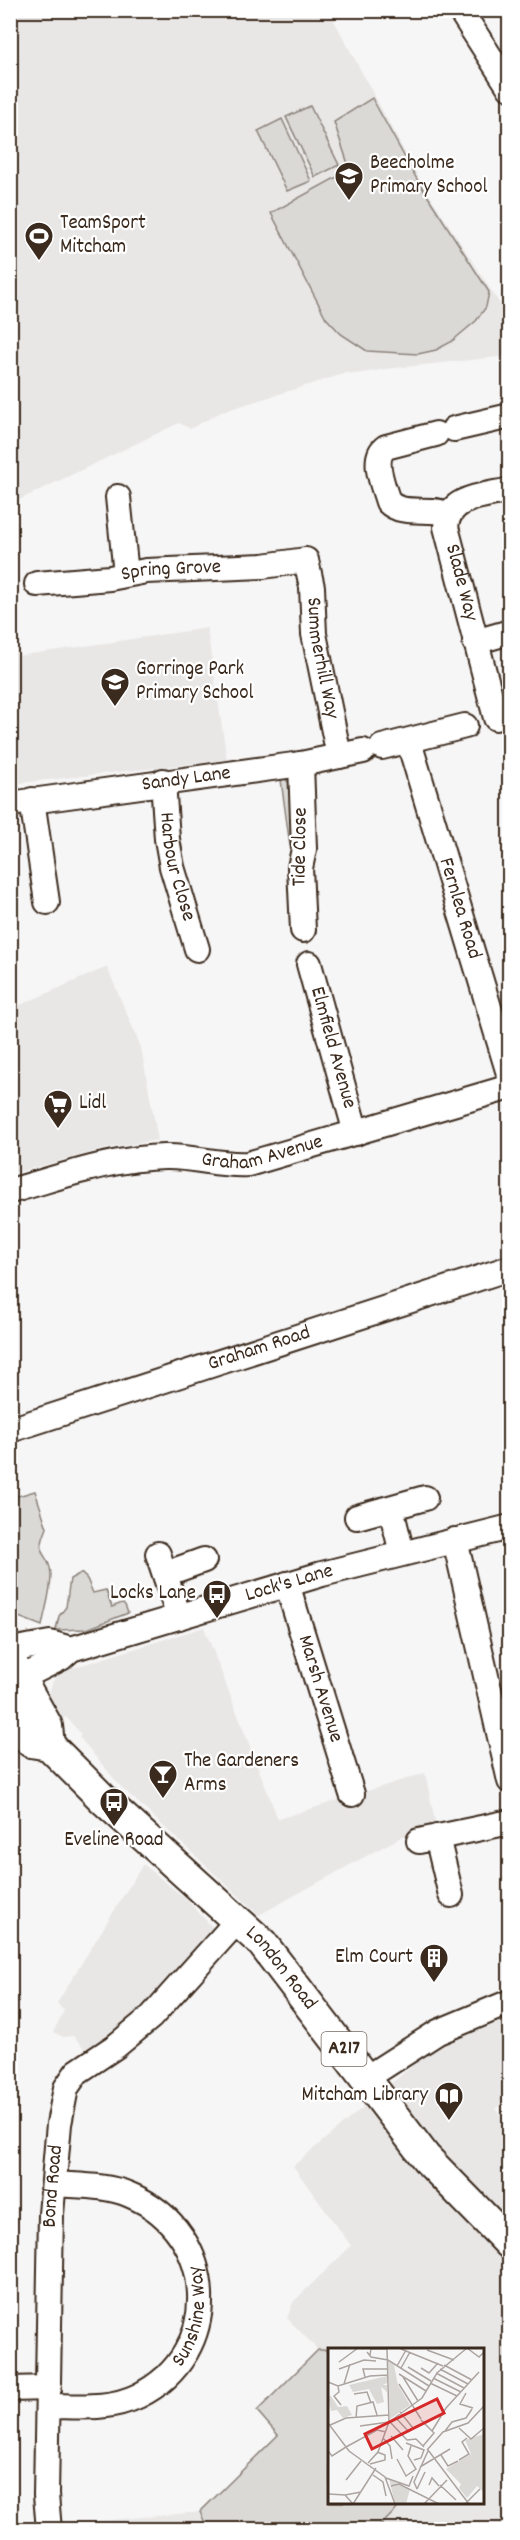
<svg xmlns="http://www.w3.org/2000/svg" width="520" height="2540" font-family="Dekko,sans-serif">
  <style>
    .built { fill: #e9e7e6; fill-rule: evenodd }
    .green { fill: #dbd9d6; stroke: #8b827a; stroke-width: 1.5 }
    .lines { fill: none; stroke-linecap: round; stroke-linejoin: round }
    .minor-casing { stroke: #3b2a1e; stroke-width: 28 }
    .major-casing { stroke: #3b2a1e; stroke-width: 34 }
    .minor { stroke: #fff; stroke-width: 24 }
    .major { stroke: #fff; stroke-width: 30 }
    .labels { text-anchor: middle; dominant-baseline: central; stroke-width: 4.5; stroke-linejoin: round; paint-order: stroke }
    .shield { fill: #fff; stroke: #766a62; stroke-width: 1.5 }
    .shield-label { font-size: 20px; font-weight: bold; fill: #3b2a1e }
    .poi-label { font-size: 21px; fill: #3b2a1e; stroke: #fff; text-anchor: start }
    .street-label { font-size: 21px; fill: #3b2a1e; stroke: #fff }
    .inset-road { fill: none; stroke: #aca4a0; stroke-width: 1.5 }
    .view { fill: #d62828; fill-opacity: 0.15; stroke: #d62828; stroke-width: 3 }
    .inset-edge { fill: none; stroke: #3b2a1e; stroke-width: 3 }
  </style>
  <rect width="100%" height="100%" fill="#f7f6f6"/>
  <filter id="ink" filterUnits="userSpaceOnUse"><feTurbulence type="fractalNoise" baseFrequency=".0167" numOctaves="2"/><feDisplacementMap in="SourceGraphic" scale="12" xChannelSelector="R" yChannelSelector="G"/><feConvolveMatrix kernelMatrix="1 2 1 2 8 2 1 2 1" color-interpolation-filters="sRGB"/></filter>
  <g filter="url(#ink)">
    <path class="built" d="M11,11H329L419,179L509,318V356L386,369L356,374L347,373L221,412L190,429L179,423L11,504Z
      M10,615L17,656L207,628L227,760L11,784Z
      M107,967L141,1047L158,1140L109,1148L11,1174V1009Z
      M204,1627L278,1819L425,1773L436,1825L403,1836L259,1915L121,1787L85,1744L79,1737L81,1734L66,1717L58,1722L47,1700L53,1681L59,1674L69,1669Z
      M143,1864L185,1898L214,1929L153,2005L112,2037L108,2035L90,2048H84L73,2036L63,2037L53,2032L64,2011L57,2003Z
      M509,2017V2096L496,2109L510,2123L509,2529L64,2530L63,2524L200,2512L278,2435L257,2411L318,2350L287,2318L293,2302L351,2246L293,2166L418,2061L453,2040ZM330,2350H482V2502H330Z"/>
    <path class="green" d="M372,98L418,181L489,292L486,307L476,321L451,342L436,350L418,354L367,351L341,334L326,318L271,213L350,170L334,122Z
      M310,106L339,165L315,177L286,117Z
      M282,119L311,181L287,191L258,131Z
      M285,779L289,783L293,845L290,846L281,780Z
      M35,1491L47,1528C33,1561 50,1550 51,1575C51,1592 45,1610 42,1626L11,1614V1498Z
      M81,1573L87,1579L93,1593L106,1590L112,1607L122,1603L125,1605L128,1613L87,1629L56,1630L59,1616L66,1607L70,1579Z
      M318,2350H330V2502L403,2503L377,2529H208L200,2512L278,2435L257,2411Z"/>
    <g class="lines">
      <g class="minor-casing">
        <g id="minor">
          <path d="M460,10L510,88"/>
          <path d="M454,429L510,416"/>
          <path d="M436,434L386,447C370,458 384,487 388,502C403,517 429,506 448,514"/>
          <path id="s1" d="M510,490C485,496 448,496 446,527L496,718L510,714"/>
          <path d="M118,497L126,574"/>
          <path id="s2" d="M37,584L110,578L146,571L263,566L306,560L312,587L314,634L339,756"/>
          <path d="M475,642L510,632"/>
          <path id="s3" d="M409,742L510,1077"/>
          <path d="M382,747L465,726"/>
          <path d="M301,764L304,849L300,868L303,930"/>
          <path id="s4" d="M163,781L167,839L172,867L197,949"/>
          <path d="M32,800L47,902"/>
          <path id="s5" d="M10,804L301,764L363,751"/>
          <path id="s6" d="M309,964L356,1133"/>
          <path id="s7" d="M10,1191C61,1177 112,1158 165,1157C193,1156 220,1166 248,1164L510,1087"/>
          <path id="s8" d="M10,1430L510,1268"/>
          <path d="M391,1509L402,1553"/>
          <path d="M357,1517L425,1498"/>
          <path d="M455,1540L510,1781"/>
          <path d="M158,1554L179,1617"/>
          <path d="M165,1574L204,1560"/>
          <path id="s9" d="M287,1584L352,1794"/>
          <path d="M10,1650L50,1643L71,1649"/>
          <path id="s10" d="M21,1678L61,1658L71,1649L322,1574L510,1527"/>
          <path d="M437,1837L451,1895"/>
          <path d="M419,1841L510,1822"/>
          <path d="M366,2078L438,2032L510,2002"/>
          <path d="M10,2389L49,2388"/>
          <path id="s11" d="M48,2406C78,2406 109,2410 138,2396C225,2354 219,2232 130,2195C107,2185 79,2186 54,2184"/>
          <path id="s12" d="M49,2530L46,2495L51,2214L59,2124L66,2088L77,2072L116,2046L151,2017L238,1920"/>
        </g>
      </g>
      <g class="major-casing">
        <g id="major">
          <path d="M10,1660L47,1726L49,1745"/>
          <path id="s13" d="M10,1716L31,1742L49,1745L105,1801L262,1943L426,2158L510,2244"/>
        </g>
      </g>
      <use href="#minor" class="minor"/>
      <use href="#major" class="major"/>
    </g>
  </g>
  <defs>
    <g id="school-pin" transform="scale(1.5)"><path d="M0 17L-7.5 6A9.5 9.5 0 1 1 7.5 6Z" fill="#3b2a1e" stroke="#fff"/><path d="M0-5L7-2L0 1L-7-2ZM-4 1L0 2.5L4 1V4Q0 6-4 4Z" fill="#fff"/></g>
    <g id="stadium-pin" transform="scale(1.5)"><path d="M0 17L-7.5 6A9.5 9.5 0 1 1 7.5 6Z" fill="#3b2a1e" stroke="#fff"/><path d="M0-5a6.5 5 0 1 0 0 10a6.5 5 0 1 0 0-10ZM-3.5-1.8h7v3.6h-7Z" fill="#fff"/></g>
    <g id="supermarket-pin" transform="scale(1.5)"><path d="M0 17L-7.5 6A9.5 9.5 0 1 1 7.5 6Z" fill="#3b2a1e" stroke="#fff"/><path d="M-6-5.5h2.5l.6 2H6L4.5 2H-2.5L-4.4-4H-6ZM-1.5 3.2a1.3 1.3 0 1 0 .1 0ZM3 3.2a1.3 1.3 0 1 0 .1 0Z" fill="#fff"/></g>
    <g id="bus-pin" transform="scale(1.5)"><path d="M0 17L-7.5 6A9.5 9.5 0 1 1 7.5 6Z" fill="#3b2a1e" stroke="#fff"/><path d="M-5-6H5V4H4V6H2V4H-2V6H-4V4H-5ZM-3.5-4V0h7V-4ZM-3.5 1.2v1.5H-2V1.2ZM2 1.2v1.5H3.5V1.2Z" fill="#fff"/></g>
    <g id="bar-pin" transform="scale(1.5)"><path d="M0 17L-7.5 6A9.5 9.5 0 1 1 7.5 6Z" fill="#3b2a1e" stroke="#fff"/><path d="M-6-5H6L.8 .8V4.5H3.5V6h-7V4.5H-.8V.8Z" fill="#fff"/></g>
    <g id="building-pin" transform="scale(1.5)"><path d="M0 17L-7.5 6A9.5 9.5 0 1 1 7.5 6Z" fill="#3b2a1e" stroke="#fff"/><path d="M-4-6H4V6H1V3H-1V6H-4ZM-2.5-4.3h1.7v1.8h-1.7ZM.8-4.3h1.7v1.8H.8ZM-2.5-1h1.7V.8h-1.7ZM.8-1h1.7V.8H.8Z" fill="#fff"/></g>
    <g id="library-pin" transform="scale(1.5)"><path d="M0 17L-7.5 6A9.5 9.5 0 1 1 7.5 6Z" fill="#3b2a1e" stroke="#fff"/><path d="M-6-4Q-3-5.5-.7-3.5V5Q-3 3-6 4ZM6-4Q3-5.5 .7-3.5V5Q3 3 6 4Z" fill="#fff"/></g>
  </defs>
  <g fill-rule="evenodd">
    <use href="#school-pin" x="349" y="176"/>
    <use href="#stadium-pin" x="39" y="236"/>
    <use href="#school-pin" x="115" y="682"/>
    <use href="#supermarket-pin" x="58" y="1104"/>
    <use href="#bus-pin" x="217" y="1594"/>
    <use href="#bar-pin" x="163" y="1774"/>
    <use href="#bus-pin" x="114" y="1802"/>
    <use href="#building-pin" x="434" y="1958"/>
    <use href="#library-pin" x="449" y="2096"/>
  </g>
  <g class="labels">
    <rect class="shield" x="321.5" y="2032" width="45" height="34" rx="4.5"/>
    <g class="shield-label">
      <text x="344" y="2049">A217</text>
    </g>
    <g class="poi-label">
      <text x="370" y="164">Beecholme<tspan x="370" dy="24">Primary School</tspan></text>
      <text x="60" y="224">TeamSport<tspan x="60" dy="24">Mitcham</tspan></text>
      <text x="136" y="670">Gorringe Park<tspan x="136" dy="24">Primary School</tspan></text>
      <text x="79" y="1104">Lidl</text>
      <text x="196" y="1594" text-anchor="end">Locks Lane</text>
      <text x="184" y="1762">The Gardeners<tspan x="184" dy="24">Arms</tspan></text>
      <text x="114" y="1841" text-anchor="middle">Eveline Road</text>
      <text x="413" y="1958" text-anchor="end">Elm Court</text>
      <text x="428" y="2096" text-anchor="end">Mitcham Library</text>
    </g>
    <g class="street-label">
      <text stroke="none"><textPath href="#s2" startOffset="135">Spring Grove</textPath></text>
      <text stroke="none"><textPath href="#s1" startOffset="138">Slade Way</textPath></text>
      <text stroke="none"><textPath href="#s2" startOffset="370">Summerhill Way</textPath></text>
      <text stroke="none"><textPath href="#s5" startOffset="178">Sandy Lane</textPath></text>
      <text transform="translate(301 847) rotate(-89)">Tide Close</text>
      <text stroke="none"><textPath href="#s4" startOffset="87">Harbour Close</textPath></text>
      <text stroke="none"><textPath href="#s3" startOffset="174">Fernlea Road</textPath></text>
      <text stroke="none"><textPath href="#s6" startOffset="87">Elmfield Avenue</textPath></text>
      <text stroke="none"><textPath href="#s7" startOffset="258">Graham Avenue</textPath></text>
      <text stroke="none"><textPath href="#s8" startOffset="262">Graham Road</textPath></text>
      <text stroke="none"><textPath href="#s10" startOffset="286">Lock's Lane</textPath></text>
      <text stroke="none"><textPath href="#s9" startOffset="110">Marsh Avenue</textPath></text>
      <text stroke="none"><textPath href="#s13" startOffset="374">London Road</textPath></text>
      <text stroke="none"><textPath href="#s12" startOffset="344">Bond Road</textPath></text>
      <text stroke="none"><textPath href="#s11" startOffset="194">Sunshine Way</textPath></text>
    </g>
  </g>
  <g transform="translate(328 2348)">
    <rect width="156" height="156" fill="#f7f6f6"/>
    <path d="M60,13L66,17L70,37L82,57L62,71ZM59,28V35L55,37H59V44L53,39L56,54L49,56L41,41L25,44L21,37ZM3,48L10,59L19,58L24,67L15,70L9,62L3,63L0,49ZM156,86V144L149,138L139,150L131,140L133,136L118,121L143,106L137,92ZM61,131L82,141L78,156H67Z" fill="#dbd9d6"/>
    <path class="inset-road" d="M139,0L151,9L156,4M73,1L115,18M99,2L126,12M39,4L43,9L60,12L101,38M42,7L43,1H59M11,14L30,0M116,17L144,32M69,18L78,2M80,19L103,33M73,20L82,4M93,20L101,25L110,15M11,21L36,12L48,13M112,21L140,36M108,25L136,40M71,26L98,43M37,29L35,21H60M75,29L90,53M105,30L133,44M0,34L10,38L42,28L60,27M102,35L129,48M16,36L22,16M71,36L93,71M10,38L11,44L6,48L13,57M138,45L132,56L145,60M26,46L39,44L43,55M72,64L85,80M67,69L81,84M28,70L29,58L45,54L49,67M93,72L106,85L95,98M61,74L94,50L109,25L139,0M62,74L79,92M0,75L21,103L39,116M0,78L18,70L61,67M32,78L61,74M131,80L143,91L156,80M104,83L118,60L151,24M117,83L124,74L138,70L144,61M63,88L75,102M55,90L62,98L64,111M79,92L88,91L96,99M78,95L96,102L93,110L86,112M18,99L49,82L58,84M99,102L115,84L140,75L156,58M100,102L141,156M0,103L4,108L18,99M113,107L120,118L130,113M69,111L78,128L88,121L80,108L83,98M131,112L141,106L134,94L139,90M36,114L57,129L67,156M40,115L50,104L61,74L59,0M42,116L57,112V107L49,104M92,119L122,101M45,127L55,134L58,148M58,130L81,138L85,128M18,132L33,113M101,137L104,130L111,138M112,137L128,152M63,138L71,136L111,156M89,141L86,134L100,103M89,141L97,124M0,146L18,147M25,156L48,120M25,156L17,147L33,144M96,156L119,132M137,156L152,141"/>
    <path class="view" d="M109,51L116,65L44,101L37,86Z"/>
    <rect width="156" height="156" class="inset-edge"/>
  </g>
  <rect width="520" height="2540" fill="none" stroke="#fff" stroke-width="36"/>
  <rect x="18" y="18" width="484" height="2504" fill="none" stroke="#3b2a1e" stroke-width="2" filter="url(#ink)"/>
</svg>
